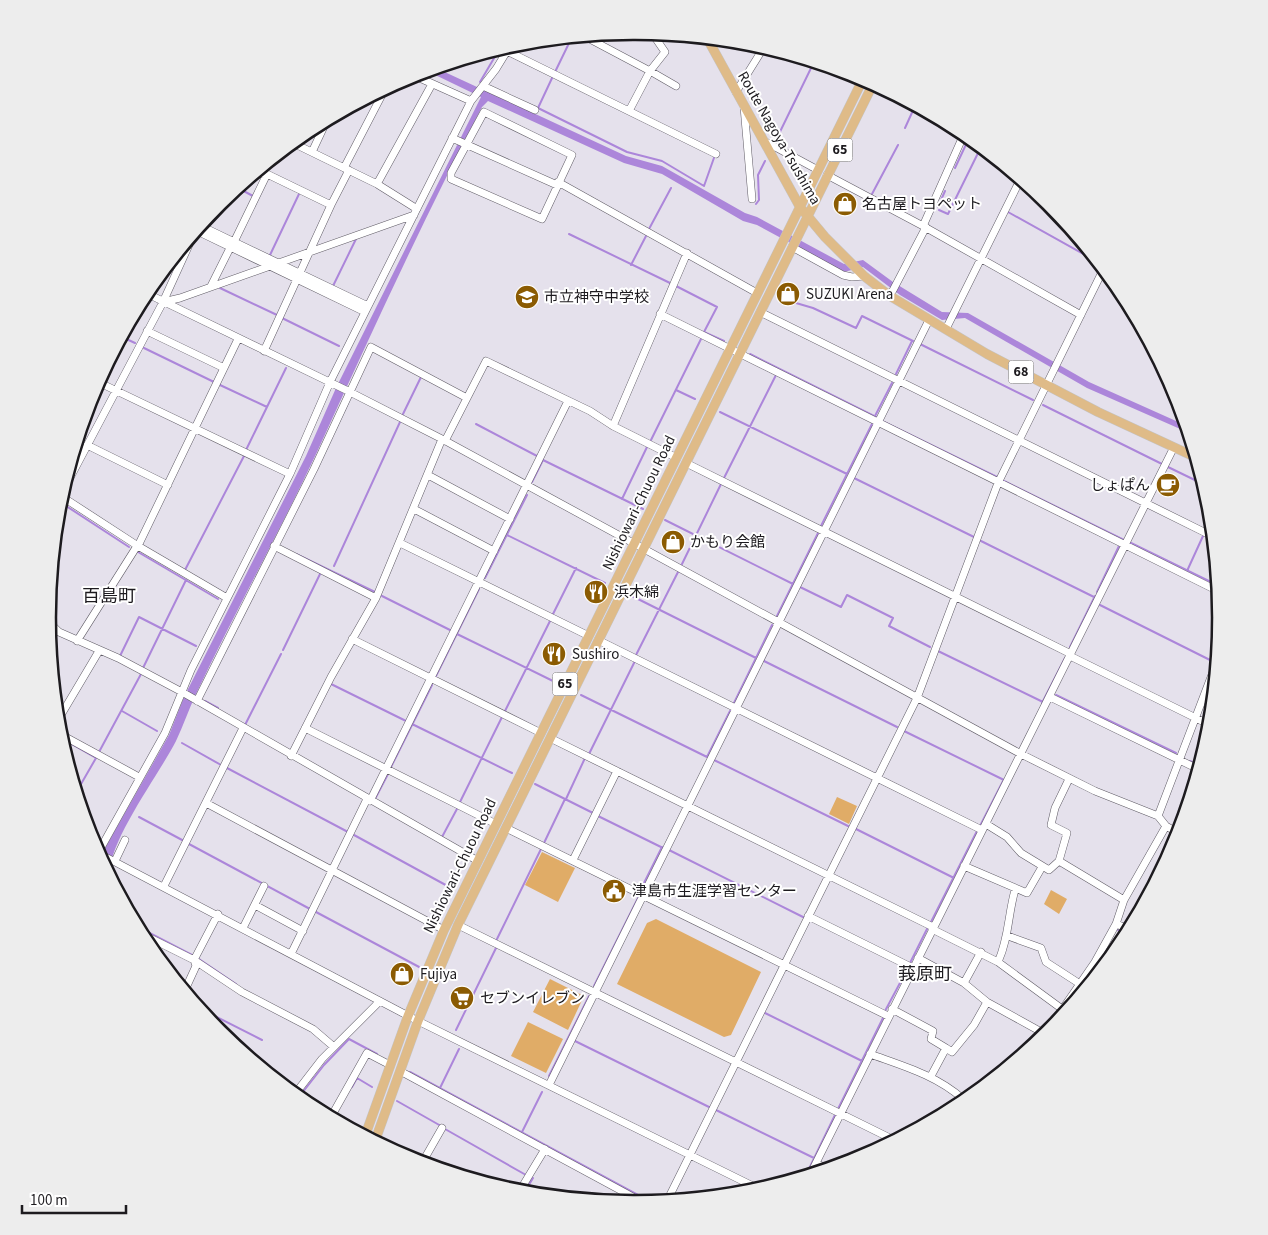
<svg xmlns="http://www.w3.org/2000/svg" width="1268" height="1235" font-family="'Source Sans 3','Noto Sans JP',sans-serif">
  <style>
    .green { fill: #e0ac67 }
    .water { fill: #ac86da }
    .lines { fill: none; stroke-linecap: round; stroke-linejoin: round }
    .stream { stroke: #ac86da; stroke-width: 2 }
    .minor-casing { stroke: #5f5b65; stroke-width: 8 }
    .major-casing { stroke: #c4c4c5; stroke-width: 10 }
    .minor { stroke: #fff; stroke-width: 7 }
    .major { stroke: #dfbb88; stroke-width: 9 }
    .labels { text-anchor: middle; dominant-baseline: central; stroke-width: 4; stroke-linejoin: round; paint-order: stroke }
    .shield { fill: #fff; stroke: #615f62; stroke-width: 1 }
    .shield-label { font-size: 14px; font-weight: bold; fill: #1d1b1f }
    .street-label { font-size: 15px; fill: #1d1b1f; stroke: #fff }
    .poi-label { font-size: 15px; fill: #1d1b1f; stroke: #fff; text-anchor: start }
    .quarter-label { font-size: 18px; fill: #1d1b1f; stroke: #fff }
    .rim { fill: none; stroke: #1d1b1f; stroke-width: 2.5 }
  </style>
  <rect width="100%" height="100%" fill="#e5e1ec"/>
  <path class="green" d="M837,797L857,806L849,824L829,814Z
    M542,852L575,868L558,902L525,885Z
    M1051,890L1067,899L1059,914L1044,904Z
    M656,919L761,972L731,1035L724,1037L617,984L647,923Z
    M550,979L584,996L568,1030L533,1012Z
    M528,1022L563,1039L546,1073L511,1056Z"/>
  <path class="water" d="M436,68L626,156L662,166L745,213L757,217L844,264L863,260L893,282L942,312L968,313L1089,382L1185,425L1187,432L1087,388L965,318L942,320L900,295L863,267L844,272L757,225L743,221L662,174L624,163L488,101L482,107C423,220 370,336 317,452C279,533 235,612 196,694C189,709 183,726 176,741C160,773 107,843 110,875L102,861L105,848L169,735L184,697L306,456L336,388L481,97L427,71Z"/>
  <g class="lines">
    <path class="stream" d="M555,72L572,37
      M553,76L538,108L627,152L662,161L704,186L715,155
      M480,82L500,48
      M905,128L915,106
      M775,142L814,62
      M955,168L969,138
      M238,188L253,196
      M872,194L898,145
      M756,204L759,200L758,175L765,161
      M938,207L945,191
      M939,210L948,214L981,147
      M1008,212L1096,261
      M649,229L671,188
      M569,234L670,283
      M270,255L299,194
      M631,265L646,236
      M333,286L356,239
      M676,286L717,307L704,332L724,341
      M220,288L277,315
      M796,303L813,308L856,328L862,316L913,341
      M282,318L339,346
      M122,337L135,343
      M920,344L1033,400
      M144,348L214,382
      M750,354L876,417
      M896,374L912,341
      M220,385L267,407
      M676,390L695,399
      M1043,405L1162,464
      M720,412L847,474
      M403,414L421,377
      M875,416L892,383
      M882,421L997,477
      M476,424L537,456
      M651,440L701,339
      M246,450L286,368
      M1168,467L1203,484
      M724,478L776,375
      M854,478L974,537
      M1004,481L1124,540
      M532,482L543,460L643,509
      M622,499L647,447
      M60,502L129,547
      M665,520L793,584
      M821,526L872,424
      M1207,529L1211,521
      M507,535L605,583
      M981,541L1094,597
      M1129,542L1217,585
      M138,552L218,599
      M296,554L375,592
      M682,564L721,484
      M334,566L400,422
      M185,570L244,456
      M1187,571L1203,536
      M485,578L527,495
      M800,587L841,607L847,595L893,618L889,626L930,647
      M1097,592L1119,546
      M630,595L756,658
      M382,596L450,630
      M1100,605L1212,661
      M553,614L576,568
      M777,616L818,533
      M457,634L555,682
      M1070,647L1095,596
      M283,650L321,572
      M938,651L1043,702
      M636,655L678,572
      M120,656L139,617L196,646
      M764,661L897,727
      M143,668L186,580
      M436,676L479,589
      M331,684L406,721
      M581,695L707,757L730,711
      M1056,695L1176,753
      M205,701L218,708
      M734,703L772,625
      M1042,703L1065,658
      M122,711L157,731
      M505,711L550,621
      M412,724L512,773
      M245,725L281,654
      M904,731L1004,780
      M61,738L96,758
      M182,743L221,765
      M99,752L141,674
      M589,754L635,661
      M714,760L848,826
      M1190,761L1199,765
      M391,767L432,685
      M227,768L348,832
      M535,784L593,813
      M77,791L96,758
      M375,799L388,774
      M566,799L585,758
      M460,802L502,717
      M598,816L663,848
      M139,817L184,841
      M980,826L1003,781
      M856,829L954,878
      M354,835L453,889
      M442,837L458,807
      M544,843L565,799
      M189,844L310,909
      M669,850L803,917
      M642,887L662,847
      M316,912L421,968
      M931,922L977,831
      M138,927L192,955
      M1118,930L1126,935
      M497,939L541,849
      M199,959L236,984
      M910,963L928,927
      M594,986L638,898
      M201,1009L262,1040
      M885,1011L908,968
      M765,1013L862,1061
      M456,1030L496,948
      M575,1041L709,1107
      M410,1072L651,1202
      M549,1076L589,996
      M352,1087L357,1078L372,1087
      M440,1088L459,1049
      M299,1097L324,1065L349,1039L377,1054
      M397,1101L441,1126
      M838,1109L883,1018
      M716,1110L816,1159
      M445,1129L526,1175
      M522,1132L542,1092
      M823,1163L832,1167
      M806,1175L835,1115
      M528,1186L545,1195
      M524,1193L533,1178"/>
    <g class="minor-casing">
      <path id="minor" d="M584,36L650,71L665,52L652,33
        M507,51L716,154
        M413,75L471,101
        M483,86L535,110
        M736,92L764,47
        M744,107L752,199
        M629,111L650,71L676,86
        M484,112L572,155L542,219L451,179V173Z
        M452,138L557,185
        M764,141L818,170
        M293,143L377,184L417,209
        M312,152L327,120
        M344,168L385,89
        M256,173L267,174L331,205L349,170
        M827,175L923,226L1081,315
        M558,182L757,293
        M377,184L432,84
        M201,226L368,306
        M923,226L964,134
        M197,231L365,312
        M234,242L267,174
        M792,247L843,275L852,277L864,276
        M211,286L232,244
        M146,293L346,390L442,439L1021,754L1095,791L1158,816L1166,826L1178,833
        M890,296L926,227
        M163,302L180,298L414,215
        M760,312L1212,536
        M660,314L1218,591
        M946,329L1020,180
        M147,331L224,368
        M264,351L331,205
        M98,382L290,474
        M613,426L687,253
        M445,441L486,361L590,411L613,426L677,458
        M87,445L168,485
        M686,463L1071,654
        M428,475L510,519
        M62,493L163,302L194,234
        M61,496L138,546L227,598
        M414,509L494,551
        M400,543L589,636
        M138,546L238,339
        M274,546L376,598
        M48,621L59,632L118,658L182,692L478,861
        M352,639L541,733
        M598,640L982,830
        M77,641L137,546
        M1070,656L1210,725
        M1050,697L1198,769
        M197,701L314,469L371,347L467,398
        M58,720L99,651
        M305,728L496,824
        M60,734L139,777
        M550,738L933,927
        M291,756L331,677L376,598L442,439
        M370,801L568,401
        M206,803L444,930
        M1158,816L1216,664
        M986,824L1007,837L1021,853L1049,870L1059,861L1067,833L1051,825L1055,808L1069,779
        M506,828L888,1016
        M98,853L165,733L191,670L290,474L330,382L471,101L496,69L510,46
        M98,853L418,1021L759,1189
        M573,860L617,771
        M115,861L125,840
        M1059,861L1124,900
        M964,866L1027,893L1042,867
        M164,886L243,728
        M255,905L303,931
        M808,916L913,968
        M1116,924L1129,929
        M458,925L894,1140
        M243,928L264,886
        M932,929L998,962L1062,1009
        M142,934L194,960L242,992L313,1029L334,1047
        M1008,936L1041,948L1046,962L1080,984
        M291,954L367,799
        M918,958L964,983L987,1002L974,1025L952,1052L946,1048L931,1076
        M998,962C1009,938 1008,914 1015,890
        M1095,962L1102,967
        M964,983L981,952
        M185,990L196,966L194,960L218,914
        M987,1002L1045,1034
        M892,1009L933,1031L931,1039L946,1048
        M1044,1036L1095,962L1116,924L1124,900L1166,826
        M870,1054C903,1066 936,1075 963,1099V1102
        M400,1071L644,1203
        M549,1085L929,320
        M295,1094L322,1059L380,1001
        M331,1117L367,1053L390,1065
        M422,1163L442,1128
        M816,1163L827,1169
        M811,1173L1174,447
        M519,1192L545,1149
        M667,1201L917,698L998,483L1103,270"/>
    </g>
    <g class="major-casing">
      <path id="major" d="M707,38L800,207L825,237L864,276L890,296L987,354L1098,412L1195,457
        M365,1136L408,1016L444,930L863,79
        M375,1141L418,1021L458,925L873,84"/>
    </g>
    <use href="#minor" class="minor"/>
    <use href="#major" class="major"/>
  </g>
  <defs>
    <g id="shop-disc" transform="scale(1.25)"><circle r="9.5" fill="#8b5b02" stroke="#fff"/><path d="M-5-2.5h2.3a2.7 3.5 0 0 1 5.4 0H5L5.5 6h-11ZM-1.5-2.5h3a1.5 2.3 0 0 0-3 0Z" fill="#fff"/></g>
    <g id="school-disc" transform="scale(1.25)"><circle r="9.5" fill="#8b5b02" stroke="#fff"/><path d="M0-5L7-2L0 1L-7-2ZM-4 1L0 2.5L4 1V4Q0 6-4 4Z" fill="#fff"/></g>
    <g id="cafe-disc" transform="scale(1.25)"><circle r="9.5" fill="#8b5b02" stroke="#fff"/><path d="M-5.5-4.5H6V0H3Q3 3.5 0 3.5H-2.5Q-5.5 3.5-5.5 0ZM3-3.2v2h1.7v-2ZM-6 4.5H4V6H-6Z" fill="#fff"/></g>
    <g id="restaurant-disc" transform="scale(1.25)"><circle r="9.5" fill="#8b5b02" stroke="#fff"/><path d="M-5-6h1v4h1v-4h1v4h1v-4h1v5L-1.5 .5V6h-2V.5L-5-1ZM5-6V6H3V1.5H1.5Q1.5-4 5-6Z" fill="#fff"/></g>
    <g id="civic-disc" transform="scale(1.25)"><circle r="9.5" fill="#8b5b02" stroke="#fff"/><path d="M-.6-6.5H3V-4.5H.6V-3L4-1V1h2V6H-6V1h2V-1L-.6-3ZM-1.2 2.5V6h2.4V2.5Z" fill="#fff"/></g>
    <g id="supermarket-disc" transform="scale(1.25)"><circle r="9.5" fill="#8b5b02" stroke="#fff"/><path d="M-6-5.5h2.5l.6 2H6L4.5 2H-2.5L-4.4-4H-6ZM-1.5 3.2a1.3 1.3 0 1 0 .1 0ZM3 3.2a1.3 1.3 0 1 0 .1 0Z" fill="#fff"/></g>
  </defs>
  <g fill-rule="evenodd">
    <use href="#shop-disc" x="845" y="204"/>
    <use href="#shop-disc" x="788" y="294"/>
    <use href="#school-disc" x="527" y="297"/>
    <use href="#cafe-disc" x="1168" y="485"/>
    <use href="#shop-disc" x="673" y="542"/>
    <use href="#restaurant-disc" x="596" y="592"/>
    <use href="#restaurant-disc" x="554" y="654"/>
    <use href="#civic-disc" x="614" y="891"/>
    <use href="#shop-disc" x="402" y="974"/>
    <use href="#supermarket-disc" x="462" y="998"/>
  </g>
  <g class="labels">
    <g class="shield">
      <rect x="827.5" y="138.5" width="25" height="23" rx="4"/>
      <rect x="1008.5" y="360.5" width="25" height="23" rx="4"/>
      <rect x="552.5" y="672.5" width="25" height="23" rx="4"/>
    </g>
    <g class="shield-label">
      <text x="840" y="150">65</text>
      <text x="1021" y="372">68</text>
      <text x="565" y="684">65</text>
    </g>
    <g class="street-label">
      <text transform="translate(779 138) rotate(60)">Route Nagoya-Tsushima</text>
      <text transform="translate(639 503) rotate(-64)">Nishiowari-Chuou Road</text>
      <text transform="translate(460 866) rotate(-64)">Nishiowari-Chuou Road</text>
    </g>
    <g class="poi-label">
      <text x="862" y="204">名古屋トヨペット</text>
      <text x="806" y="294">SUZUKI Arena</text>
      <text x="544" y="297">市立神守中学校</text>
      <text x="1150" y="485" text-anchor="end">しょぱん</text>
      <text x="690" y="542">かもり会館</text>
      <text x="614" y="592">浜木綿</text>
      <text x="572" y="654">Sushiro</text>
      <text x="632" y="891">津島市生涯学習センター</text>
      <text x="420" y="974">Fujiya</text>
      <text x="480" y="998">セブンイレブン</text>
    </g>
    <g class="quarter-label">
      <text x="109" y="596">百島町</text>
      <text x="925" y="974">莪原町</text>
    </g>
  </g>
  <path d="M0 0H1268V1235H0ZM633 40H635A577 577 0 0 1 1212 617V618A577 577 0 0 1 635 1195H633A577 577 0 0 1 56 618V617A577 577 0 0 1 633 40Z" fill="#ededed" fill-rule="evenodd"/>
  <path class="rim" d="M633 40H635A577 577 0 0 1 1212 617V618A577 577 0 0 1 635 1195H633A577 577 0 0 1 56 618V617A577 577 0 0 1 633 40Z"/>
  <path d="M22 1205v8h104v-8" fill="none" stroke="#1d1b1f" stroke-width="2.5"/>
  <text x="30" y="1205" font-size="15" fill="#1d1b1f" stroke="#ffffff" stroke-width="4" paint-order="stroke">100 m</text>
</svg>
